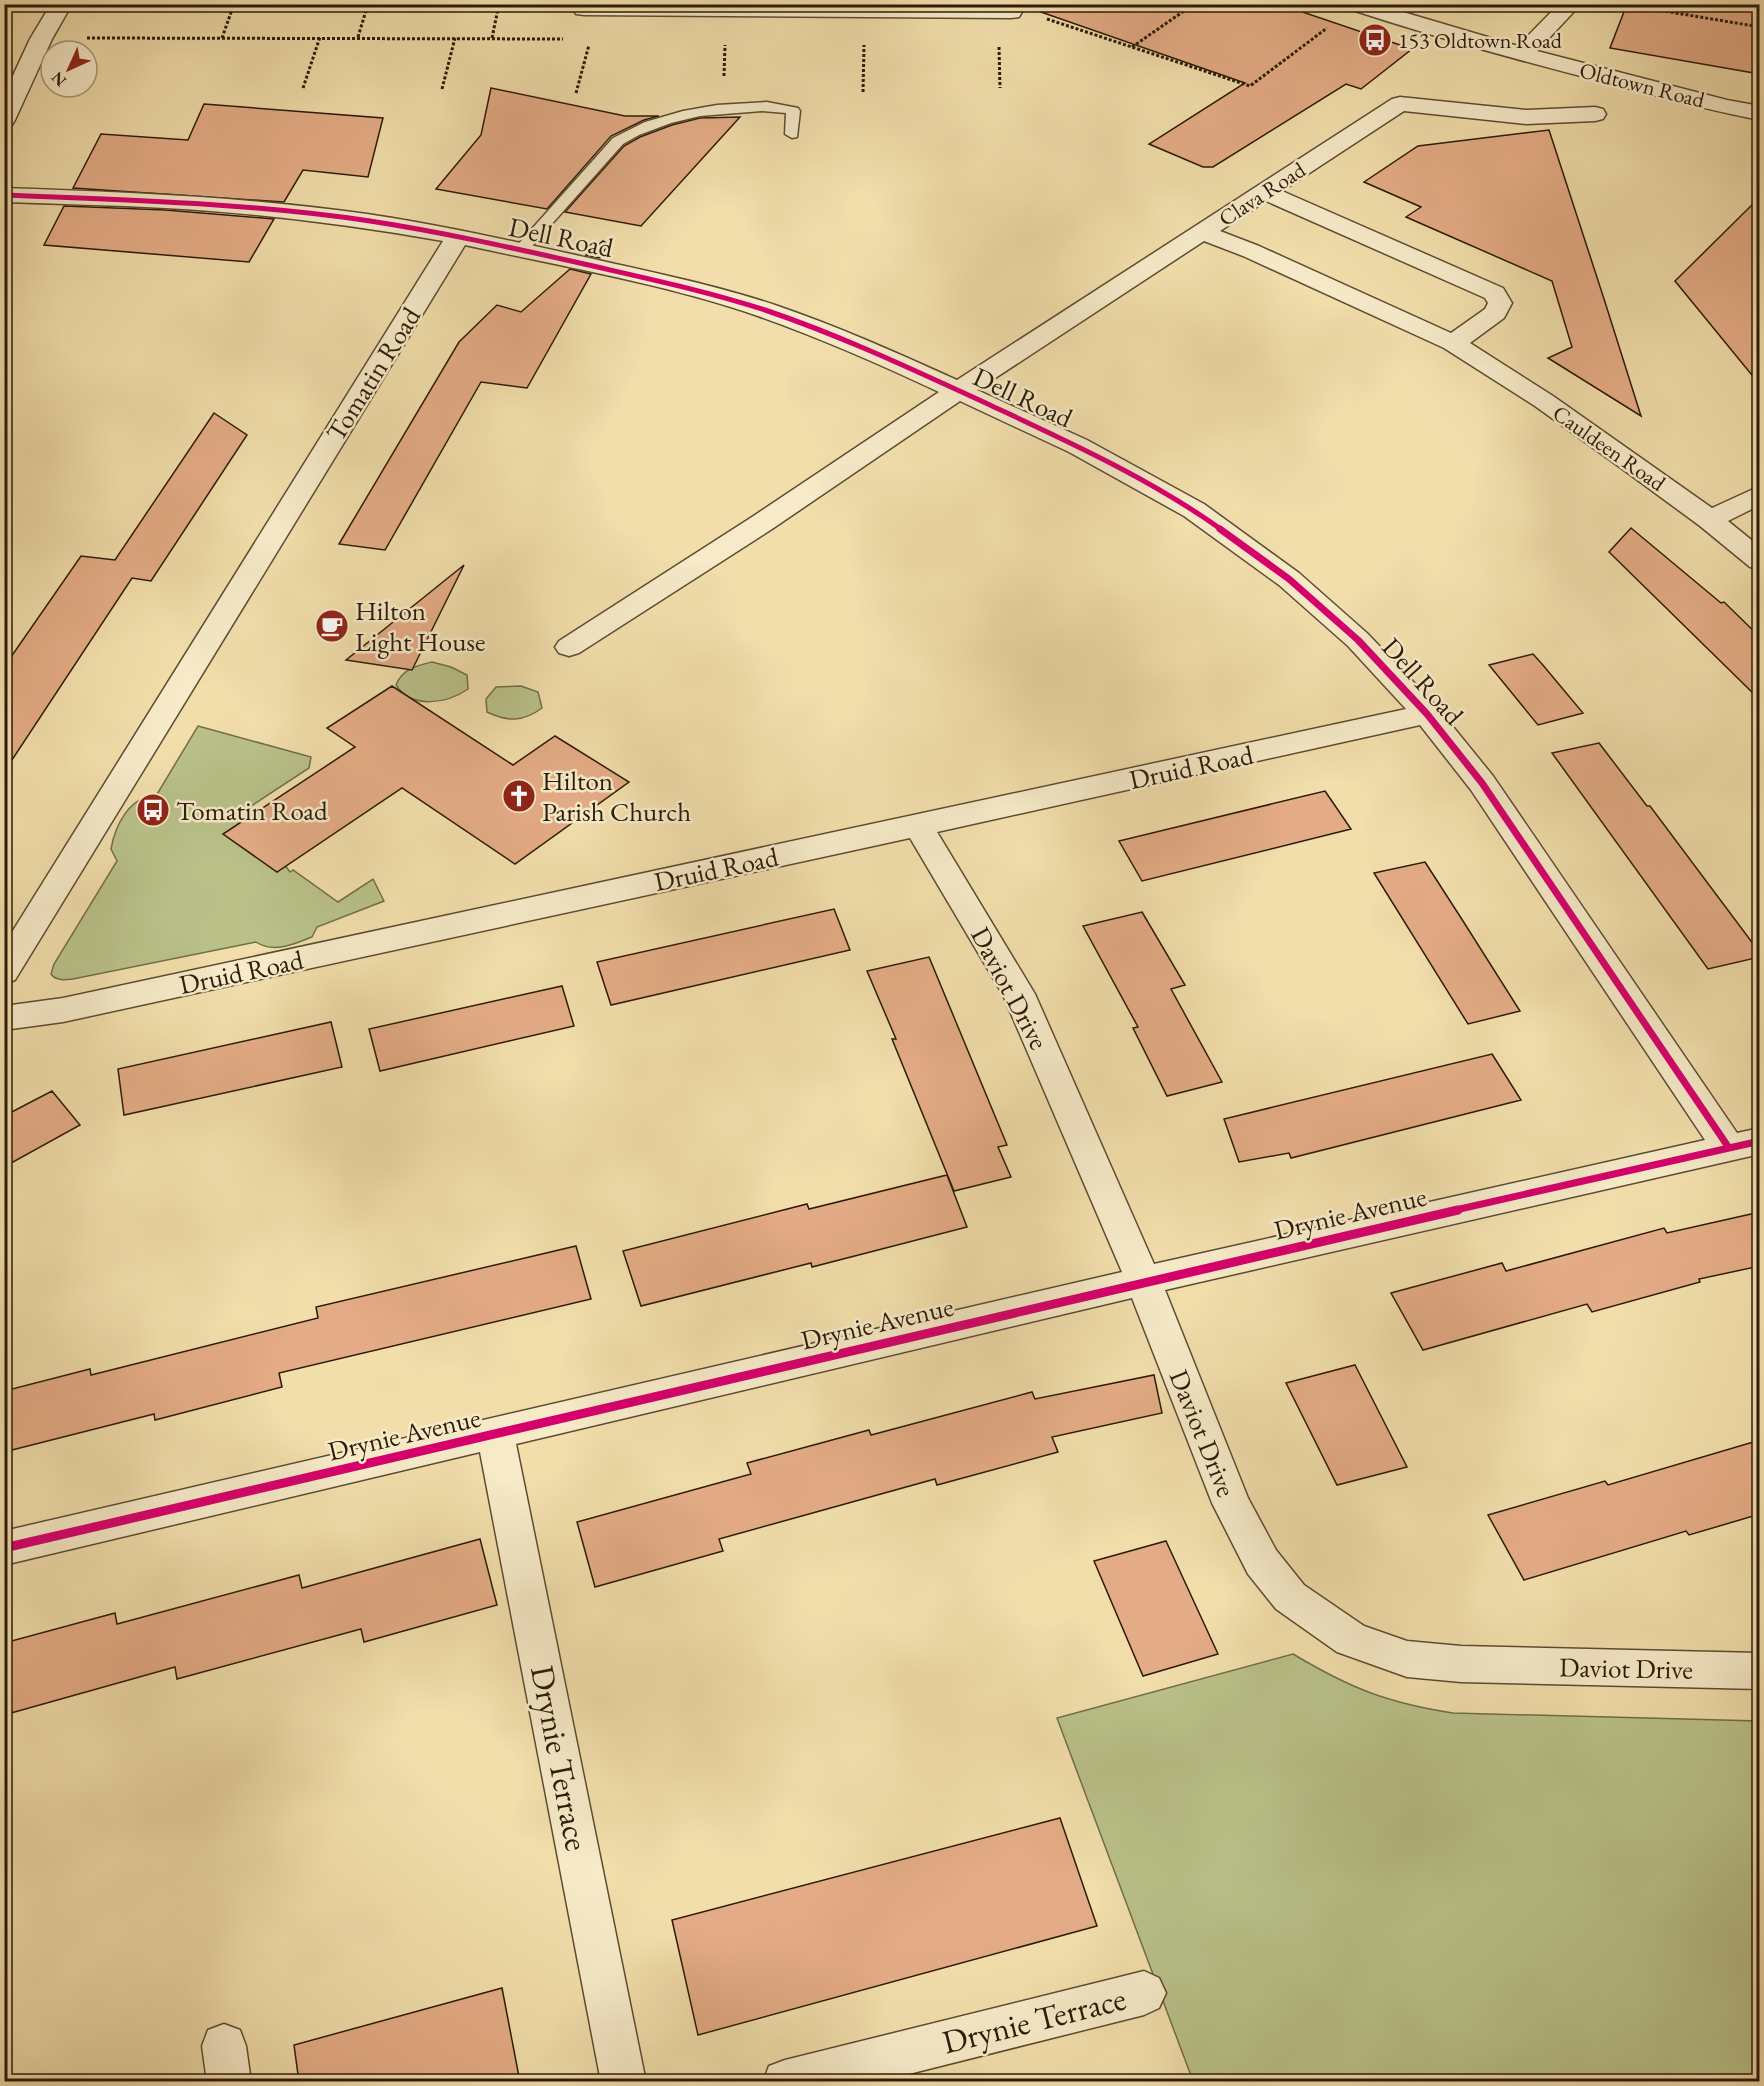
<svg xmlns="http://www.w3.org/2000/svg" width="1764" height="2086" font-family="'EB Garamond',serif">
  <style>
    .green { fill: #b9c189; stroke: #726e48; stroke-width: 1.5 }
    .building { fill: #e4ac86; stroke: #2b1b08; stroke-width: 1.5 }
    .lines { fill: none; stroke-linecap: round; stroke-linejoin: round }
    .service-casing { stroke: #5c4c31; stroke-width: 3 }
    .minor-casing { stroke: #5c4c31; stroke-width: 3 }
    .path { stroke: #2b1b08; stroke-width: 3; stroke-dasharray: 3 2; stroke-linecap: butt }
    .service { fill: #f6eac8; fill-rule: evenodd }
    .minor { fill: #f6eac8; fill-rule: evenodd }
    .cycleway-far2-casing { stroke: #f6eac8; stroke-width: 8 }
    .cycleway-far1-casing { stroke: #f6eac8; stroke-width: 10 }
    .cycleway-casing { stroke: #f6eac8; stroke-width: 13 }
    .cycleway-far2 { stroke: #d6006c; stroke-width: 5 }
    .cycleway-far1 { stroke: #d6006c; stroke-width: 7 }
    .cycleway { stroke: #d6006c; stroke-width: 9 }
    .labels { text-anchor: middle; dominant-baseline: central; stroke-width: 5; stroke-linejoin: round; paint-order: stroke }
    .far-poi-label { font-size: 22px; fill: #2b1b08; stroke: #f6eac8; text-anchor: start }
    .far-street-label { font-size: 22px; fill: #2b1b08; stroke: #f6eac8 }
    .street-label { font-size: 27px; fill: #2b1b08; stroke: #f6eac8 }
    .poi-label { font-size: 27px; fill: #2b1b08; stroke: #f6eac8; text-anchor: start }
    .near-street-label { font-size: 33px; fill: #2b1b08; stroke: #f6eac8 }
  </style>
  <rect width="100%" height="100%" fill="#f1deab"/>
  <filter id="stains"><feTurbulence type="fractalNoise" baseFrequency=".00333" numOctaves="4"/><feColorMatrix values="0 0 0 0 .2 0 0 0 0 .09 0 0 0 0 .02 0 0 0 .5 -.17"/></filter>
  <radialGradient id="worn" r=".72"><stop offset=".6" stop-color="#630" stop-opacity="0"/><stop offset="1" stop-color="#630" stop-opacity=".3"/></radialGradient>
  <path class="green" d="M432,662L451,667L467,675L468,689C448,703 412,710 396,685C402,669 416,666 432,662Z
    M521,686L538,692L542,708C523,722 508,722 487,712L486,699L496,687Z
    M198,726L311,757L309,768L236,816C261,829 274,850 290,872L293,870L338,902L373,879L384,901L317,927L312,937C294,944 274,954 256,942L73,979C65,980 56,981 51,974L54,964L117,861L111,849C115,826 129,796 156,796Z
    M1293,1654C1350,1688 1387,1703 1453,1713L1759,1721V2081H1193L1057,1718Z"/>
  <path class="building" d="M1040,4H1279L1412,49L1361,89L1346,84L1213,167H1203L1149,144L1245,83L1038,11Z
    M1627,4H1760V74L1610,48Z
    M491,88L625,116H659L644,120L611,136L547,209L436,189L481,135Z
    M204,104L383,118L368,177L303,170L284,202L73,188L101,134L188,140Z
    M740,117L641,226L565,212L624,146L640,137L672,125L700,118Z
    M1549,130L1605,302L1641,416L1548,358L1572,347L1552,281L1406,217L1421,207L1364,182L1418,146Z
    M1760,197V385L1675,281Z
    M64,206L165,210L274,219L249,262L44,245Z
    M603,241L608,244L600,258L586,255Z
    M570,269L591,274L527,388L481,382L385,550L339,544L459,342L497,305L521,312Z
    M214,413L247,435L151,581L132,578L4,772V667L81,556L115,560Z
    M1631,528L1721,603L1724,602L1760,637V700L1609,552Z
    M464,565L412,670L346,660Z
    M1533,654L1542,664L1583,713L1538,725L1489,665Z
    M392,686L513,765L555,736L629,782L515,864L402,788L277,872L223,834L355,747L327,728Z
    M1599,743L1647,806H1650L1760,953V957L1708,969L1552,753Z
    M1325,791L1351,829L1142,881L1119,841Z
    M1425,862L1463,921L1520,1011L1468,1024L1374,873Z
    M834,909L850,950L611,1005L597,962Z
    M1142,912L1185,985L1171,989L1222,1082L1167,1096L1133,1028L1138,1027L1083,926Z
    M929,957L1007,1145L998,1147L1011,1177L954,1191L892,1039H896L867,971Z
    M562,986L574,1026L380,1071L369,1029Z
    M331,1022L342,1067L124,1115L118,1069Z
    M1492,1054L1521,1100L1291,1158L1289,1153L1239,1162L1224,1119Z
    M52,1091L80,1125L4,1167V1116Z
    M947,1175L967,1227L812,1267L811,1263L641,1306L623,1251L807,1204L809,1209Z
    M1760,1212V1266L1699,1279L1700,1282L1592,1312L1587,1304L1423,1350L1391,1293L1502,1263L1506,1271L1664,1228L1667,1233Z
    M576,1246L591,1299L279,1373L282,1387L155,1420L154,1414L4,1452V1391L90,1369L91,1375L318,1318L316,1307Z
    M1355,1365L1407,1467L1337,1485L1286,1383Z
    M1154,1375L1162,1413L1052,1437L1058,1452L937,1485L935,1479L719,1539L723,1551L595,1587L577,1522L751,1474L747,1463L869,1430L871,1435L1032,1392L1035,1399Z
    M1760,1440V1514L1689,1535L1686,1531L1524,1580L1488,1515L1605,1481L1608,1485Z
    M480,1539L497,1605L364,1642L361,1629L177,1679L175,1667L4,1715V1643L115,1613L117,1624L299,1575L302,1588Z
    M1166,1541L1218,1654L1143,1676L1094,1561Z
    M1060,1818L1097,1926L698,2035L672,1920Z
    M502,1988L520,2082H299L294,2045Z"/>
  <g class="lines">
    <g class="service-casing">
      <path id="service" d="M767,102L798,108L800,111L797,137L792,138L785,134L786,113L762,111L700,116L671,123L639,135L623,144L526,253H516L513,250L613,138L645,122L683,111L717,105Z"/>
    </g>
    <g class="minor-casing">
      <path id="minor" d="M51,4H72L52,39L15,120L12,125L4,127V95L30,39Z
        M576,4L1011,6L1019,7L1022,12L1019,17L1011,18L584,15L576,14L573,9Z
        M1343,4H1376L1518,46L1559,4H1581L1537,51L1727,100L1760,106V120C1707,110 1656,96 1604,82C1517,60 1431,36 1346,8Z
        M1400,97L1527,110L1595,107L1603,109L1606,114L1603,119L1595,121L1527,124L1404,111L1282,191L1503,288L1512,303L1504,318L1470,343L1553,396L1712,508L1760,486V505L1728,521L1760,547V569L1750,567L1700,526L1621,468L1535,406L1444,348L1243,256L1204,241L977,390L1087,440L1204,504L1299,573L1368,634L1437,707L1493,776L1737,1133L1760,1128V1154L1165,1290L1248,1498L1276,1550L1304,1585L1364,1626L1407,1641L1461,1646L1760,1653V1689L1461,1682L1407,1677L1337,1652L1276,1609L1248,1574L1212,1503L1132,1298L516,1444L646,2082H601L480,1452L4,1565V1531L1122,1272L1003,995L910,838L63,1022L4,1030V1006L63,998L1406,709L1348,646L1279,585L1184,516L1069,452L960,401L772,529L579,653L569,656L559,653L555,647L559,641L752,517L939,392C880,364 820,338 758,316C666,284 560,266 465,245L15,980L4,984V945L443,241C351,225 258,213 165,208C112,205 58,204 4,202V188C126,192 247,197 367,214C442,225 515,242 589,258C651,272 715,285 775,305C837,326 897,353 957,380L1392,99ZM1266,201L1485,298L1488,303L1485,309L1451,333L1259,246L1220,231ZM1420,725L1471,790L1705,1140L1154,1264L1035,994L937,832Z
        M1144,1971L1159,1978L1166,1993L1159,2008L1144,2015L877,2082H763L769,2066L785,2060Z
        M224,2024L240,2030L246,2046L251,2082H207L202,2046L208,2030Z"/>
    </g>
    <path class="path" d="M4,6H16
      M1646,8L1760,27
      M1047,19L1250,86L1327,28
      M358,37L368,4
      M87,38L563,39
      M222,38L234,4
      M492,38L499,4
      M999,47L1000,88
      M1132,47L1194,4
      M724,76L725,45
      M303,88L320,37
      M442,89L455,38
      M863,92L864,45
      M576,93L589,45"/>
    <use href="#service" class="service"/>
    <use href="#minor" class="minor"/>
    <g class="cycleway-far2-casing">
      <path id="cycleway-far2" d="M4,195C126,200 249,203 370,221C442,232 513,248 584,264C645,278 706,291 765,310C842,336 916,371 990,405C1069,442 1151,479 1222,530"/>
    </g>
    <g class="cycleway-far1-casing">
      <path id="cycleway-far1" d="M1220,529L1289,579L1358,640L1427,714L1482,783L1729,1148
        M1451,1211L1760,1141"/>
    </g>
    <g class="cycleway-casing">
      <path id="cycleway" d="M4,1548L1458,1210"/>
    </g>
    <use href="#cycleway-far2" class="cycleway-far2"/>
    <use href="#cycleway-far1" class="cycleway-far1"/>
    <use href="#cycleway" class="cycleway"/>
  </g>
  <defs>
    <g id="bus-disc" transform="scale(1.725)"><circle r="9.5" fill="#8f2418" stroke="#f6eac8"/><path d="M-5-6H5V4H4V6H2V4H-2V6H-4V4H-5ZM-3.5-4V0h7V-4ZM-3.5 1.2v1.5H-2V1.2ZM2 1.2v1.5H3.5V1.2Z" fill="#fff"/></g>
    <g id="cafe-disc" transform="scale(1.725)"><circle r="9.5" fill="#8f2418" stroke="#f6eac8"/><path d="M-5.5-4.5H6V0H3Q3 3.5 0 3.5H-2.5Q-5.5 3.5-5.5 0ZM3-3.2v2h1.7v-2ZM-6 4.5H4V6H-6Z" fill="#fff"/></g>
    <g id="church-disc" transform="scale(1.725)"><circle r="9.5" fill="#8f2418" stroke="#f6eac8"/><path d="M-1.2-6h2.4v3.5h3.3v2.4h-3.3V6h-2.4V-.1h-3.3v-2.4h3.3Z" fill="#fff"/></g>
  </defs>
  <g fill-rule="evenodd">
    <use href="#bus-disc" x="1375" y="40"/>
    <use href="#cafe-disc" x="332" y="626"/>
    <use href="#church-disc" x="519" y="796"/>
    <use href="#bus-disc" x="153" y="810"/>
  </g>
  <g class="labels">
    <g class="far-poi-label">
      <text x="1398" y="40">153 Oldtown Road</text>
    </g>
    <g class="far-street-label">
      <text transform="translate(1642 85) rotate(14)">Oldtown Road</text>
      <text transform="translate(1262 194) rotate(-33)">Clava Road</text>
      <text transform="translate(1609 448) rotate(35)">Cauldeen Road</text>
    </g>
    <g class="street-label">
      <text transform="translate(561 237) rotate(12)">Dell Road</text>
      <text transform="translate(373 374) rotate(-58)">Tomatin Road</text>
      <text transform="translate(1023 397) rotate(25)">Dell Road</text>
      <text transform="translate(1423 681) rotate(48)">Dell Road</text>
      <text transform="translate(1191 767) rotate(-12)">Druid Road</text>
      <text transform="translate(716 869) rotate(-12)">Druid Road</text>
      <text transform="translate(241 972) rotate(-12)">Druid Road</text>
      <text transform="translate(1010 988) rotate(62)">Daviot Drive</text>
      <text transform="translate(1350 1213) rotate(-13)">Drynie Avenue</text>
      <text transform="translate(877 1323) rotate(-13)">Drynie Avenue</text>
      <text transform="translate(1203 1433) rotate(68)">Daviot Drive</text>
      <text transform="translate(404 1434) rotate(-13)">Drynie Avenue</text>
      <text transform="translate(1626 1668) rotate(1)">Daviot Drive</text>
    </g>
    <g class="poi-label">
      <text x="355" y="610">Hilton<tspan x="355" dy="31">Light House</tspan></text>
      <text x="542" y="780">Hilton<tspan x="542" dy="31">Parish Church</tspan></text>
      <text x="176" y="810">Tomatin Road</text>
    </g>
    <g class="near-street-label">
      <text transform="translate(560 1758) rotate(79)">Drynie Terrace</text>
      <text transform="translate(1034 2020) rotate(-14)">Drynie Terrace</text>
    </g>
  </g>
  <rect width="1764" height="2086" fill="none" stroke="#f1deab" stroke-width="24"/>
  <rect x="6" y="6" width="1752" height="2074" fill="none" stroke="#2b1b08" stroke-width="3"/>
  <rect x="12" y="12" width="1740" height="2062" fill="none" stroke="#2b1b08" stroke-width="1.5"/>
  <g transform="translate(69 69) rotate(225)"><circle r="28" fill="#f6eac8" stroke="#a5977b" stroke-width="1.5"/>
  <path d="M0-4.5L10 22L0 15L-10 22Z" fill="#8f2418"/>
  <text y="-9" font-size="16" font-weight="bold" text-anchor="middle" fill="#2b1b08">N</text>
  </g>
  <rect width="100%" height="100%" filter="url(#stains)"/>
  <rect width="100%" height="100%" fill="url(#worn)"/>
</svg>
